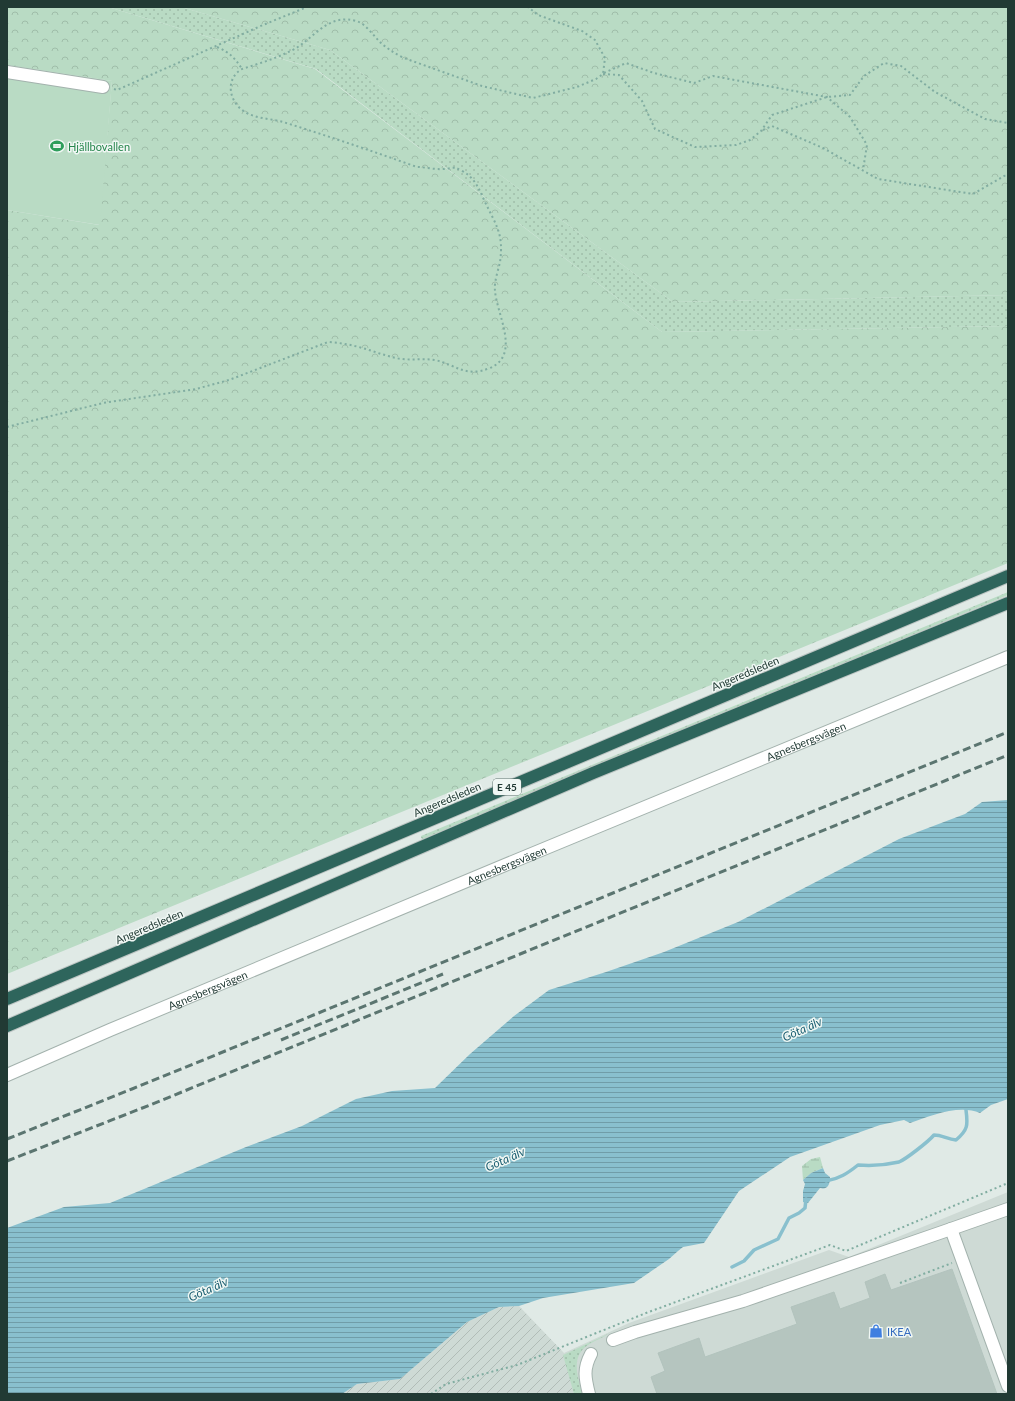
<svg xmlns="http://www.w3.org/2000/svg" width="1015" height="1401" font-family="Lato,sans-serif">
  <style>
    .built { fill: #cedad5 }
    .industrial { fill: url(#industrial-furrows) }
    .grass { fill: url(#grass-dots) }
    .forest { fill: url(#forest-crowns) }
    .wetland { fill: url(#wetland-marsh) }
    .pitch { fill: #b9dbc4 }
    .water { fill: url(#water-rules) }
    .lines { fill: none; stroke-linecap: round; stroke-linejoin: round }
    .stream { stroke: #89c0ce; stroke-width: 3.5 }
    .building { fill: #b5c5bf; stroke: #b2c3bd }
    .minor-casing { stroke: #a3b2ad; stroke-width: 14 }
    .highway-casing { stroke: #bcc4c2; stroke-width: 14 }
    .path { stroke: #81ada1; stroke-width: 2; stroke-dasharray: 2 3; stroke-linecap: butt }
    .minor { stroke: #fff; stroke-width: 12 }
    .highway { stroke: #2e655c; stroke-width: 12 }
    .rail { stroke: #5b7570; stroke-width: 3; stroke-dasharray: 8 4; stroke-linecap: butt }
    .labels { text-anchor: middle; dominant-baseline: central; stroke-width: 3; stroke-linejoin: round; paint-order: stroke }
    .shield { fill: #f0f7f4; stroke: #5f736e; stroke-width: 1 }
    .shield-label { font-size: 10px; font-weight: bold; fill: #213a34 }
    .leisure-label { font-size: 11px; fill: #27864d; stroke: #f0f7f4; text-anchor: start }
    .street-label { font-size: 11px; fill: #213a34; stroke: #f0f7f4 }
    .shop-label { font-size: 11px; fill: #366cbe; stroke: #f0f7f4; text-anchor: start }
    .water-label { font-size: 12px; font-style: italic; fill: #1e6173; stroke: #f0f7f4 }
  </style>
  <defs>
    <pattern id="industrial-furrows" width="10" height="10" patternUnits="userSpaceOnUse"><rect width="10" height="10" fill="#cedad5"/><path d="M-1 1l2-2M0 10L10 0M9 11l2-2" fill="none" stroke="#b1bcb7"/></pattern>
    <pattern id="grass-dots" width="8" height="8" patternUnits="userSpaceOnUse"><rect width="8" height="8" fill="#b9dbc4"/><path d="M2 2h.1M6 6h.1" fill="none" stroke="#9fbda9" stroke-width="1.8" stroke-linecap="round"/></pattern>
    <pattern id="forest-crowns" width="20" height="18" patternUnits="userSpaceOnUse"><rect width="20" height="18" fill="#b9dbc4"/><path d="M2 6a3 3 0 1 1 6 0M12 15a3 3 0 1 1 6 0" fill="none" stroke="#9fbda9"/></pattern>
    <pattern id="wetland-marsh" width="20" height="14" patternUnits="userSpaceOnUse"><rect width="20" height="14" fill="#b9dbc4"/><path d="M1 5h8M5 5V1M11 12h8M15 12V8" fill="none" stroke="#9fbda9"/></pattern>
    <pattern id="water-rules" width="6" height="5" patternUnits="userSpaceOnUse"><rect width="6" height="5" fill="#89c0ce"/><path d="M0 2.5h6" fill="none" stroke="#709da8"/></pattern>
  </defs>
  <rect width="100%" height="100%" fill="#e0eae6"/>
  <path class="built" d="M1008,1192V1394H574L564,1353L629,1323L829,1250L849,1257Z"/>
  <path class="industrial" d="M519,1306L564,1353L574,1394H342L357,1384L400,1379L467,1322L499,1307Z"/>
  <path class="grass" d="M108,7H181L330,50L673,302L1008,295V326L662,332L316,69Z
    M1008,592V595L456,825L423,839L421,838V836Z
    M610,1333C603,1338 595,1340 588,1345C570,1357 578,1377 582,1394H574L563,1355Z"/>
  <path class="forest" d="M7,7H108L315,69L662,332L1008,326V563L7,974V210L99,225L112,81L7,65Z
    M181,7H1008V295L673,302L330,50Z"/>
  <path class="wetland" d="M820,1157L823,1168L811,1173L803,1180L802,1166L811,1159Z"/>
  <path class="pitch" d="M7,65L112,81L100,225L7,210Z"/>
  <path class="water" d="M1008,800V1099L991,1105L980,1113C959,1104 930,1116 910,1123L904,1120L880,1125L790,1157L739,1191L704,1243L683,1247L678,1251L669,1259L634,1283L543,1298L519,1306L499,1307L467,1322L400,1379L357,1384L342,1394H7V1228L64,1207L110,1203L246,1147L302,1126L356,1099L392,1091L435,1088L470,1054L514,1016L549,990L606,972L664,952L738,922L899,839L965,814L982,802Z
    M823,1168L825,1173L830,1177C830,1184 828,1190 820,1188L808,1203L803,1202V1191L805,1184L803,1180L811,1173Z"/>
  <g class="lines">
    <path class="stream" d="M826,1181C839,1179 848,1173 858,1165C871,1166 886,1165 899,1162C906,1159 928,1142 934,1135C942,1135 947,1139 956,1140C968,1130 968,1125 966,1110
      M732,1267L744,1261L754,1250L778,1239L789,1218L799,1213L805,1208L806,1199"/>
  </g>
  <path class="building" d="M952,1269L997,1394H657L651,1377L665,1371L658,1353L699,1338L705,1357L797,1324L791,1307L834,1292L840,1309L870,1298L865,1282L885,1274L891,1290Z"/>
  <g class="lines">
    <g class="minor-casing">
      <g id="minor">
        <path d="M7,72L103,87"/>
        <path id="s1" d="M7,1075L110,1030L505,865L1008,657"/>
        <path d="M1008,1209L951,1229L1008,1386"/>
        <path d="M613,1340L635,1332L743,1301L951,1229"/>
        <path d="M589,1394C585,1378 583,1369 591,1354"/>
      </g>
    </g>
    <g class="highway-casing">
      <path id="highway" d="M7,999L1008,576
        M7,1026L593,773L1008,603"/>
    </g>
    <path class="path" d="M217,47C229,52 235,58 242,69
      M604,73L626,63L654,73L694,83L713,76L827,97L850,117L867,145L863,170
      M603,74L619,75L642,101L655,129L695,147L736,145L750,140L761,131L772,115L827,97L850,95L864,76L884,63L901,66L935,92L985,119L1008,123
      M114,89L117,90L135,82L263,25L307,7
      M763,130L772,126L823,148L878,179L973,194L1004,176L1008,175
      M7,427L103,403L196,389L229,380L328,342C347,343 364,348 381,354C386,355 391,357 396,358C409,361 422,358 435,360C457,365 465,378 490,368C521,355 497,315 495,291C494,282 498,271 500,262C504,234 496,225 485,202C480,191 476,181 467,174C464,172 459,169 456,168C451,167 444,170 438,169C431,169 424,167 417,167C372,151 328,136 283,122C269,118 254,119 242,110C228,99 226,78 242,69C257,64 272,60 286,53C291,51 297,48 302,44C318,32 332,14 356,21C365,23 372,34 379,41C386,48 394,53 404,58L482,86L533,98L577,87L596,79L603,74L605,58L595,40L582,31L538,15L528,7
      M900,1283L952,1263
      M431,1394L446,1384L517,1365L646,1313L830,1245L846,1251L1008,1183"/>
    <use href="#minor" class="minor"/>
    <use href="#highway" class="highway"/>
    <path class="rail" d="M281,1040L443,974
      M7,1139L132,1089L1008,732
      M7,1161L150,1105L1008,755"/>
  </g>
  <defs>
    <g id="stadium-bare" transform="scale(1.08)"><path d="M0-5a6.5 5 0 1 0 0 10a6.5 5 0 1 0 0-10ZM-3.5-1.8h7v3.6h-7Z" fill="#2e9e5b" stroke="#f0f7f4" stroke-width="2.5" paint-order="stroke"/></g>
    <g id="shop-bare" transform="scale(1.08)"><path d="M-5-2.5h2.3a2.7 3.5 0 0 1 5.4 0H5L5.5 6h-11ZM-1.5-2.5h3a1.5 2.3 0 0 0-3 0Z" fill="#3f7fe0" stroke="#f0f7f4" stroke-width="2.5" paint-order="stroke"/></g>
  </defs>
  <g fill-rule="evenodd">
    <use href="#stadium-bare" x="57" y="146"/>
    <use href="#shop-bare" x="876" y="1331"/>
  </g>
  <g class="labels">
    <rect class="shield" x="493" y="779" width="28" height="16" rx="3"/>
    <g class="shield-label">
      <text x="507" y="787">E 45</text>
    </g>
    <g class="leisure-label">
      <text x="68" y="146">Hjällbovallen</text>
    </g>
    <g class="street-label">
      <text transform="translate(745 673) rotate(-23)">Angeredsleden</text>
      <text stroke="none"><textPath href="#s1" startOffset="866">Agnesbergsvägen</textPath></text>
      <text transform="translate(447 799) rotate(-23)">Angeredsleden</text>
      <text stroke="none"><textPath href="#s1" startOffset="542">Agnesbergsvägen</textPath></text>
      <text transform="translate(149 926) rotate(-23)">Angeredsleden</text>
      <text stroke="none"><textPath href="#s1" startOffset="218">Agnesbergsvägen</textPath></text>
    </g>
    <g class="shop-label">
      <text x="887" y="1331">IKEA</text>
    </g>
    <g class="water-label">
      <text transform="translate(802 1029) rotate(-24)">Göta älv</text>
      <text transform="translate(505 1159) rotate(-24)">Göta älv</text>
      <text transform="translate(208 1289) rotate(-24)">Göta älv</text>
    </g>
  </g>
  <rect width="1015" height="1401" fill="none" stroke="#213a34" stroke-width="16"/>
</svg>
